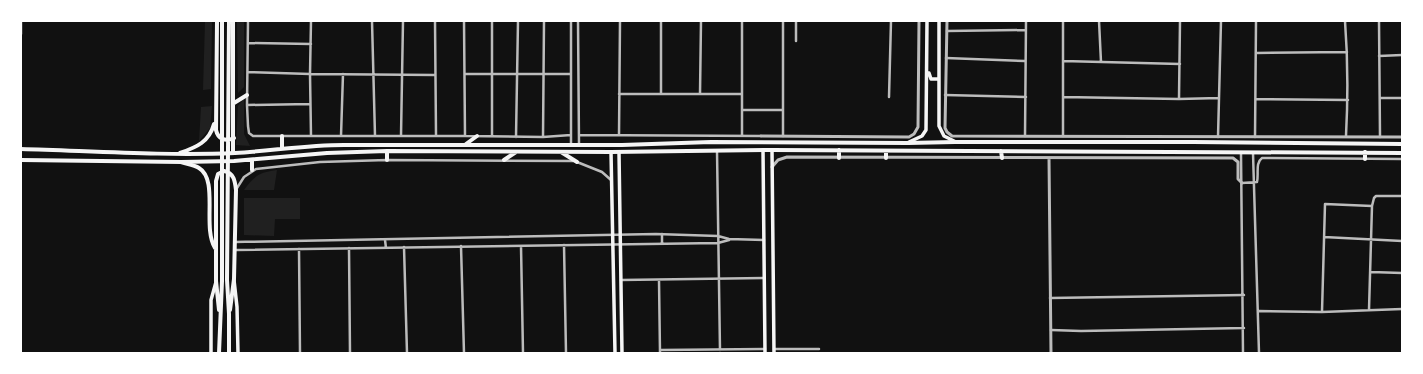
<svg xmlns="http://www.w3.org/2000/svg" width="1423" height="374" font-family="Commissioner,sans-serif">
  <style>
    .green { fill: #202020 }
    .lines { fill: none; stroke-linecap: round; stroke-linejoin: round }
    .minor { stroke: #bcbcbc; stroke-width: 2.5 }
    .tertiary { stroke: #bcbcbc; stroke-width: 3 }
    .secondary { stroke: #f5f5f5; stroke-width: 3.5 }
    .primary { stroke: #f5f5f5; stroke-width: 4 }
    .trunk { stroke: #f5f5f5; stroke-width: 4 }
  </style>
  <rect width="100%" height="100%" fill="#111"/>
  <path class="green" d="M205,21H212L211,89L203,90Z
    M237,21H244V87L238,93Z
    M244,98V134L250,146L236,145L238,106Z
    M212,106L210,128L199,141L201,107Z
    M277,170L274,190H244C254,176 260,172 277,170Z
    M244,198H300V219H275L274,236L244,235Z"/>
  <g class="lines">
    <path class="minor" d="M248,21L247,105L248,126L249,133L253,136H465L543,137L571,135
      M372,21L375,136
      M435,21L436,135
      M464,21L465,136
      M492,21V136
      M578,21L579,144
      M661,21V94
      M742,21V136
      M796,21V41
      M1099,21L1101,62
      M1345,21C1348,60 1348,98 1346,136
      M1379,21L1380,137
      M947,31L1026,30
      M21,34V21
      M248,43L311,44
      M1256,53L1347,52
      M1379,56L1402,55
      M946,58L1025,61
      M1063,61L1180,64
      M248,72L310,74L435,75
      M465,74H571
      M619,94H742
      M700,94L701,21
      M945,95L1026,97
      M889,97L891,21
      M1063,97L1179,99L1219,98
      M1179,98L1180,21
      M1380,98H1402
      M1256,99L1348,100
      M247,105L310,104
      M743,110H783
      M579,135L761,136
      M619,135L620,21
      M311,136L310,74L311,21
      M341,136L343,74
      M401,136L403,21
      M783,136V21
      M1025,136L1026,21
      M1063,136V21
      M516,137L518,21
      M543,137L544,21
      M1218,137L1221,21
      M1255,137L1256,21
      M571,144V21
      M717,151L720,350
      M1241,153L1243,353
      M1253,153L1259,353
      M577,162L602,172L611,180
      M1242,183L1257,182C1259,174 1255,163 1262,158L1402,159
      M237,188L244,177L256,169L320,162L387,160L573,161
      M1324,237L1402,241
      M385,240L386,248
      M235,242L656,234L718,236L729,239L764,240
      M662,244V234
      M564,245L566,353
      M461,246L464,353
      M521,246L523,353
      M404,247L407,353
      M349,248L350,353
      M299,249L300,353
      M235,250L718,243L729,240
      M1371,272L1402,273
      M621,280L764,278
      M659,280L660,353
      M1050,298L1244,295
      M1369,310L1372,206L1374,198L1376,196H1402
      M1259,311L1322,312L1402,309
      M1322,312L1325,204L1372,206
      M1051,330L1081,331L1244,328
      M774,349H819
      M660,350L765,349"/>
    <path class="tertiary" d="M947,21L945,128L947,132L952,136L1402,137
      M761,136L909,137L914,134L918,127L919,21
      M1049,158L1051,353
      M772,167L778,160L787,157L1233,158L1238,162V179L1242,183"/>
    <path class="secondary" d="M939,21V126L944,136L954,141
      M929,73L931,79H938
      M909,142L922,136L926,130L927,21
      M763,150L765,353
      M772,150L774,353
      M611,152L615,353
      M619,152L622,353
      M234,280L237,307L238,353
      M211,353V300L216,282"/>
    <path class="primary" d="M282,136V149
      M466,144L477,136
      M21,149C92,151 164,156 235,153C271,151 307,145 344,145H622L711,142L908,143L955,142H1193L1402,144
      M839,150V158
      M387,151V160
      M886,151V158
      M1001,151L1002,158
      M561,152L577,162
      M1365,159V152
      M21,160L181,162L234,161L327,153L387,151L611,152L772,150L1402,153
      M504,160L516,152
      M252,161V170"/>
    <path class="trunk" d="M217,21L216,130C218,139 225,142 234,138
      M229,21L227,280L229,314V353
      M233,21V153
      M234,103L247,95
      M180,153C197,147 209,142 214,124
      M181,162C187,164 194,165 199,168C219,180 202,227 215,248
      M219,310L216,281V181L218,174L224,171C234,173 235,181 236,190L234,279L230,310
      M219,353L222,281V21"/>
  </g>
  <rect width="1423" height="374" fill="none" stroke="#ffffff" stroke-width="44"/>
</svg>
